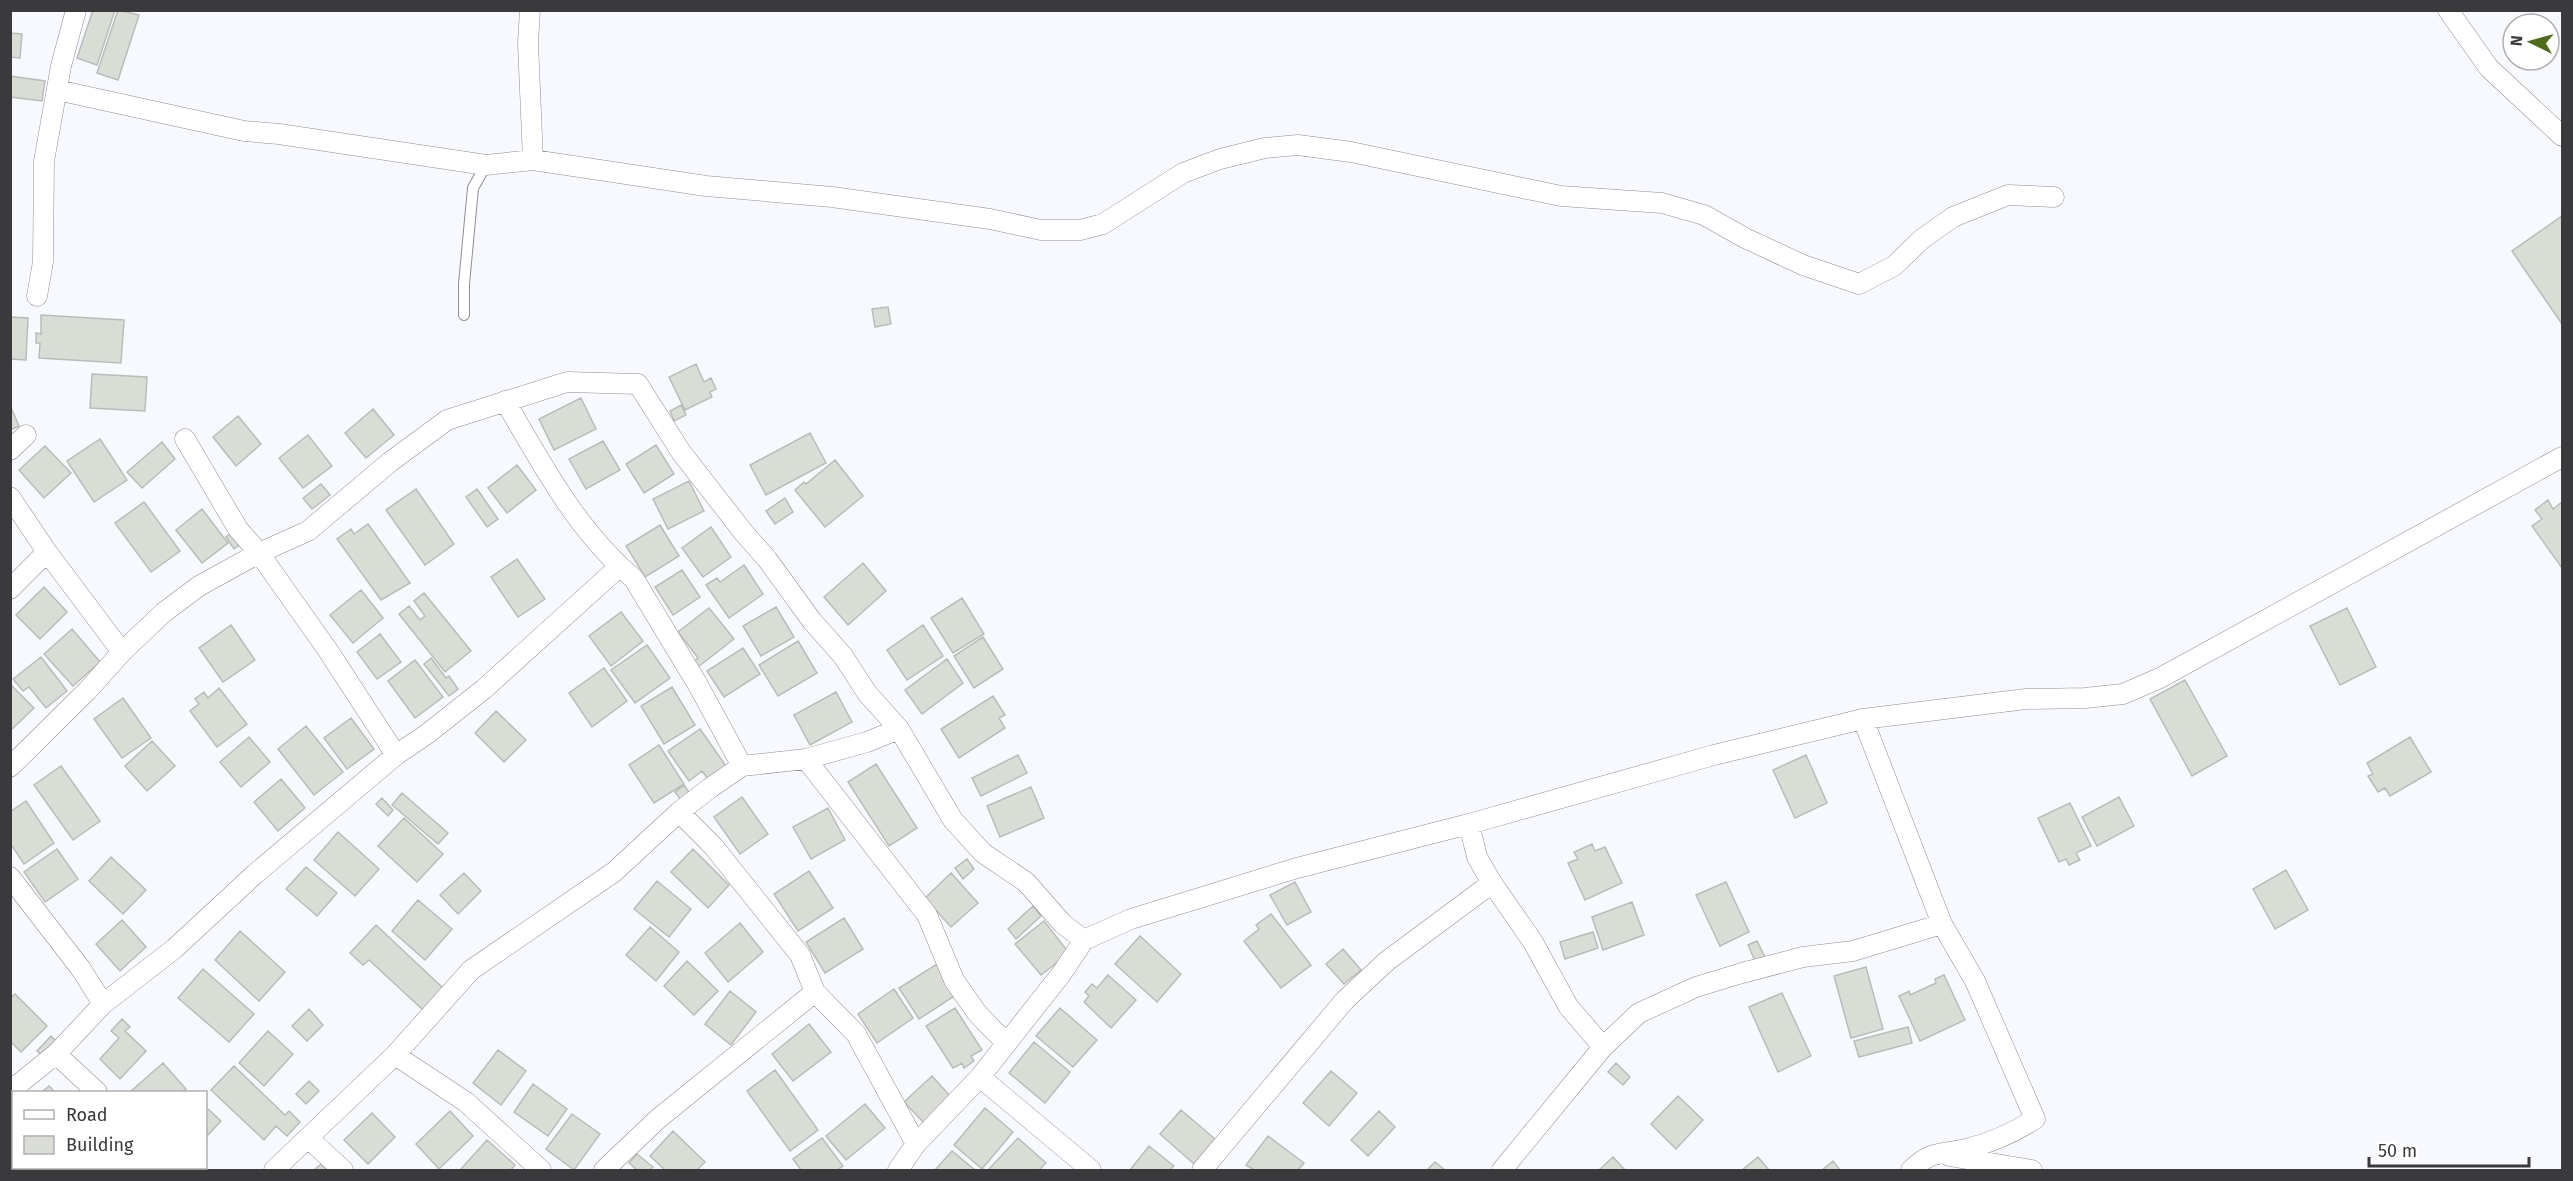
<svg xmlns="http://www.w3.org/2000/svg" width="2573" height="1181" font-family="'Fira Sans',sans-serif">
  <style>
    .building { fill: #daddd6; stroke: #babdb7; stroke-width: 1.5 }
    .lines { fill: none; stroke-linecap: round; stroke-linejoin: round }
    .lane-casing { stroke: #8e8e94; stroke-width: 12 }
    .street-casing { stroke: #8e8e94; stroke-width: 21 }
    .lane { stroke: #fff; stroke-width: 10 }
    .street { stroke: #fff; stroke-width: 20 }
  </style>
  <rect width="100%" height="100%" fill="#f8f8ff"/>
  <path class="building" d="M93,10H115L97,65L77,58Z
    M118,10L139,15L118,80L97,73Z
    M10,33L22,34L20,58L10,57Z
    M10,76L45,81L42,101L10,97Z
    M2562,216V324L2512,251Z
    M888,307L891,324L875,327L872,309Z
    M41,315L124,320L121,363L39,358L40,343H36V333L41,334Z
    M10,317L28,318L26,360L10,359Z
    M696,364L704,382L711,378L716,389L710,392L712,397L685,410L669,377Z
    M92,374L147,377L145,411L90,408Z
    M581,398L596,429L554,450L539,419Z
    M10,405L19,426L10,430Z
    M681,405L686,415L674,421L670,411Z
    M373,409L394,435L366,458L345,433Z
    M238,416L261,444L236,466L213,437Z
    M810,433L826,463L766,495L750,465Z
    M308,435L332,466L303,488L279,458Z
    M100,439L127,480L94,502L67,461Z
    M603,441L620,470L586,489L569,459Z
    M162,442L175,459L142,488L127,472Z
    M656,445L674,474L644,493L626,464Z
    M45,446L71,473L44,498L19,470Z
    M835,460L863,496L825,527L795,490L804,482L806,484Z
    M517,465L536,490L507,513L488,488Z
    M689,481L704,511L668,529L653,499Z
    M321,484L330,495L312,509L303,498Z
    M416,489L454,544L425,565L386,510Z
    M477,489L498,519L487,527L466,497Z
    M785,498L793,512L775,524L766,511Z
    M2548,500L2553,509L2562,502V568L2532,526L2542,519L2535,510Z
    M144,502L180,551L151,572L115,523Z
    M202,509L228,543L202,563L176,530Z
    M368,524L410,583L381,600L337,539L351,529L354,534Z
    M660,525L679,556L645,577L626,546Z
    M711,527L731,557L703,577L682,548Z
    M233,532L242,543L234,549L226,537Z
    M517,559L545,599L518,617L491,577Z
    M863,563L886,591L848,625L824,597Z
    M744,565L763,594L729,618L706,585L717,578L720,582Z
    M682,570L700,597L673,615L655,587Z
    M44,587L67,612L40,639L16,615Z
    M361,590L383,618L353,643L330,615Z
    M424,593L471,651L445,672L399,614L409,606L420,620L425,616L414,601Z
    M962,598L984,634L953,653L931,618Z
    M776,607L794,637L761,656L743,626Z
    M709,608L734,639L698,667L694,662L698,658L678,632Z
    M2347,608L2376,667L2340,685L2310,626Z
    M621,612L643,641L611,666L589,636Z
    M231,625L255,660L223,682L199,648Z
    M923,625L943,656L907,680L887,650Z
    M72,629L100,662L73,686L44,654Z
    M380,634L401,662L377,679L357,652Z
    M983,637L1003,669L974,688L954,656Z
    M798,641L817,673L778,696L759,665Z
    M647,645L670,678L635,703L611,670Z
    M743,648L760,674L724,697L707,671Z
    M41,657L67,691L46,708L29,687L23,691L13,679Z
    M431,658L446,678L449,676L458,689L449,696L424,664Z
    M947,659L963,683L922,714L905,690Z
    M415,660L443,697L415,718L388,681Z
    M604,668L627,701L592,727L569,693Z
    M2185,680L2227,756L2192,776L2150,699Z
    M10,684L34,708L10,731Z
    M672,687L695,725L664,744L641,706Z
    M219,688L247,724L217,747L190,711L199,704L195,699L204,692L208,698Z
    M836,692L852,722L810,745L794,715Z
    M993,696L1005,715L999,718L1005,728L959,758L941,729Z
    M123,698L151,738L122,758L94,719Z
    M496,711L526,740L504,762L475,733Z
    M351,718L374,749L347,769L324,738Z
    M306,726L343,772L314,795L278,749Z
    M700,729L726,766L708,779L702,771L689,781L668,751Z
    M249,737L270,762L241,787L220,762Z
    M2410,737L2431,772L2390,796L2385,788L2378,792L2368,776L2373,774L2367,763Z
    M152,741L175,766L147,791L125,766Z
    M659,745L684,784L654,803L629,765Z
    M1018,755L1027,773L981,796L972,778Z
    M1806,755L1827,803L1795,818L1773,770Z
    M876,764L917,828L889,846L848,782Z
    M61,766L100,821L73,840L34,785Z
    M281,779L305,808L278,831L254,802Z
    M684,785L691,795L682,802L675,792Z
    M1031,787L1044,818L1000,837L987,806Z
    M402,793L448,833L438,844L392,805Z
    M742,797L768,834L740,854L714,817Z
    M2119,797L2134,826L2097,846L2082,817Z
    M382,798L393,810L388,816L376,804Z
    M26,801L54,843L24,864L10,843V812Z
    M2070,803L2091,846L2076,853L2080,860L2069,865L2066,859L2059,862L2038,818Z
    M828,808L845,840L811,859L793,827Z
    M404,818L443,854L417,882L378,846Z
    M338,832L379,869L355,896L314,860Z
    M1592,844L1595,851L1605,847L1622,883L1585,900L1568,863L1578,859L1574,852Z
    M57,849L78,879L45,902L24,872Z
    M693,849L729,885L708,908L671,872Z
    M111,857L146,890L123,914L89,881Z
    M967,859L974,869L963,879L955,868Z
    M306,867L337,893L317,916L286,889Z
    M2286,870L2308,910L2275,929L2253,889Z
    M809,871L833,908L798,931L774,894Z
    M464,873L481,891L458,914L440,895Z
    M951,873L978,903L951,927L925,898Z
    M657,881L691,909L669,937L634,909Z
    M1295,882L1311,912L1287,925L1270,895Z
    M1726,882L1749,932L1720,946L1696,895Z
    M418,900L452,929L425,960L392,931Z
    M1632,902L1644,935L1603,950L1592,917Z
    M1033,906L1041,916L1016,939L1008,929Z
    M1271,914L1311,965L1281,988L1244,941L1259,929L1256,925Z
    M844,918L863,949L825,973L806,942Z
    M122,920L146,947L120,971L96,944Z
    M1044,921L1069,953L1041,975L1015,944Z
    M740,923L763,952L728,982L705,953Z
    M376,925L443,988L423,1010L369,960L363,965L350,953Z
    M650,927L679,952L656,981L626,955Z
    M240,931L285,972L259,1001L215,960Z
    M1593,932L1598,948L1565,959L1560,942Z
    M1140,936L1181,974L1157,1002L1115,964Z
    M1757,941L1765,957L1755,961L1748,945Z
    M1343,949L1361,970L1344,984L1326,964Z
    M687,961L718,991L694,1015L664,986Z
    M937,964L956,995L919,1019L899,988Z
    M1866,967L1883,1029L1851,1038L1834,976Z
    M203,969L254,1014L229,1042L178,998Z
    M1108,975L1136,1000L1111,1028L1084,1002L1089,996L1085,992L1092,984L1097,988Z
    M1944,975L1965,1020L1920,1041L1899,996L1909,991L1910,995L1936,983L1935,979Z
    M894,989L913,1018L877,1043L858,1014Z
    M730,991L756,1012L731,1045L705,1024Z
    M1782,993L1811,1056L1778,1072L1749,1007Z
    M15,994L47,1026L21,1052L10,1041V998Z
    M955,1008L982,1050L971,1056L974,1061L964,1068L962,1063L953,1068L926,1026Z
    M1060,1008L1097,1040L1073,1067L1036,1036Z
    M309,1009L323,1025L307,1041L292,1026Z
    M122,1019L130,1027L125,1031L146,1051L120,1079L100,1059L119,1038L111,1031Z
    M809,1024L831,1052L793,1081L772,1054Z
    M1908,1027L1912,1043L1859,1057L1854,1041Z
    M268,1031L293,1054L264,1086L239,1063Z
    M51,1036L57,1042L43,1057L37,1051Z
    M1034,1042L1070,1072L1045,1103L1009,1073Z
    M498,1050L526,1071L501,1105L473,1083Z
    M163,1063L186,1089L181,1092H130Z
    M1616,1063L1630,1077L1623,1085L1608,1072Z
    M234,1066L285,1115L289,1111L300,1122L287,1136L276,1126L264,1140L211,1090Z
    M775,1070L818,1130L790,1151L747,1091Z
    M1331,1071L1357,1093L1329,1126L1303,1103Z
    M932,1076L952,1098L924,1123L904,1102Z
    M309,1081L319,1091L306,1104L296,1094Z
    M533,1084L567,1109L548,1136L514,1112Z
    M49,1086L55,1092H42Z
    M1678,1096L1703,1120L1676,1149L1651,1124Z
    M865,1104L885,1128L846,1160L826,1136Z
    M206,1107L221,1121L206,1137Z
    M985,1108L1013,1132L982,1169L954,1145Z
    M1181,1110L1215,1139L1194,1164L1160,1134Z
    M450,1111L473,1136L439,1169L416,1144Z
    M1379,1111L1395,1127L1368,1156L1351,1140Z
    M372,1113L395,1137L368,1164L344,1140Z
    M572,1114L600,1134L574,1170L546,1149Z
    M673,1131L705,1162L697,1170H665L650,1156Z
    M1268,1136L1304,1163L1298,1170H1254L1246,1165Z
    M822,1138L843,1166L837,1170H801L793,1159Z
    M1018,1138L1046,1163L1039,1170H988Z
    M487,1140L515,1165L511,1170H460Z
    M1149,1146L1174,1166L1170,1170H1130Z
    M14,1148V1168H44L47,1170H10V1151Z
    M952,1151L975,1170H935Z
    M637,1154L653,1167L650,1170H637L629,1163Z
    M1613,1157L1625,1170H1599Z
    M1758,1157L1769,1170H1742Z
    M1833,1161L1840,1170H1822Z
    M1435,1162L1445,1170H1427Z
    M321,1164L327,1170H314Z
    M116,1168H143L146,1170H113Z"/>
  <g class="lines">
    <g class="lane-casing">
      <path id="lane" d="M464,315V284L473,188L486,165"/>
    </g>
    <g class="street-casing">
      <path id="street" d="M530,10L528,43L533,160
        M2448,10L2489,68L2562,136
        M57,90L244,131L279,134L486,165L533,160L706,186L832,197L990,219L1041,230H1080L1103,224L1183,173L1220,159L1265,148L1298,145L1351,152L1561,196L1662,203L1704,215L1745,238L1803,265L1859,284L1894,266L1922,239L1953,217L2008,195L2054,197
        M37,296L43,262L44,161L61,66L76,10
        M505,401C542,464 577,531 634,579L698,685L742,766
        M185,439L238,529L259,553L327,649L396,755
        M10,450L26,435
        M10,497L47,552L122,652
        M10,589L47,552
        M1863,719L1942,924L1975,981L2035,1119C2013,1133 1991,1143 1966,1149C1940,1155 1932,1150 1911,1170
        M806,759L927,915L954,980L977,1013L1006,1043
        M10,767L87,691L122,652L163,613L199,586L259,553L308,531L390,462L447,420L567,382L638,384L681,452L744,533L767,559L812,621L843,656L867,693L899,729L953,820L983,853L1026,882L1063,924L1084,940
        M679,812L713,846L800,955L815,992L856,1034L916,1144
        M1469,824L1477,857L1492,883L1533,942L1568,1006L1603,1047
        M10,877L81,969L103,1004
        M56,1054L97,1092
        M395,1055L466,1102L541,1170
        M980,1077L1091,1170
        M10,1091L56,1054L103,1004L174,949L255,874L396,755L427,734L484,689L619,567
        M308,1138L343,1170
        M1949,1156L2032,1170
        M177,1168L180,1170
        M274,1170L395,1055L471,970L614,872L679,812L710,788L742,766L806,759L867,742L899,729
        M604,1170L659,1118L815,992
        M898,1170L916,1144L980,1077L1062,973L1084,940L1131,919L1297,868L1469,824L1714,755L1863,719L2026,699L2085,698L2123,694L2160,678L2562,457
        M1202,1170L1345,1000L1387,961L1492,883
        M1502,1170L1603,1047L1639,1013L1696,987L1742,973L1803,957L1853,951L1942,924"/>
    </g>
    <use href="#lane" class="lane"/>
    <use href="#street" class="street"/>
  </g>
  <rect width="2573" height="1181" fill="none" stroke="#3a393c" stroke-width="24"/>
  <rect x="12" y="1091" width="195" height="78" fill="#ffffff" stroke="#b0b0b1" stroke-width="1.5"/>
  <rect x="24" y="1110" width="30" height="9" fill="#ffffff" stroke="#b0b0b1" stroke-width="1.5"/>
  <text x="66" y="1121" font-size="18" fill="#3a393c">Road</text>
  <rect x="24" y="1136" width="30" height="18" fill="#daddd6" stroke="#b0b0b1" stroke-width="1.5"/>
  <text x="66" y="1151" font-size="18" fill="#3a393c">Building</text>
  <g transform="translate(2531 42) rotate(275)"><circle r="28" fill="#ffffff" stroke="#b0b0b1" stroke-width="1.5"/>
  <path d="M0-4.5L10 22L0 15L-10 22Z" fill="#516b1d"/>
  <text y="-9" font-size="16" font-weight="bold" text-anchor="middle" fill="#3a393c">N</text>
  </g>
  <path d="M2369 1157v9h160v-9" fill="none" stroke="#3a393c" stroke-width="3"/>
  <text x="2378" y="1157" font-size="18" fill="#3a393c" stroke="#ffffff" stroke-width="4.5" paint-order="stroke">50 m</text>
</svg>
